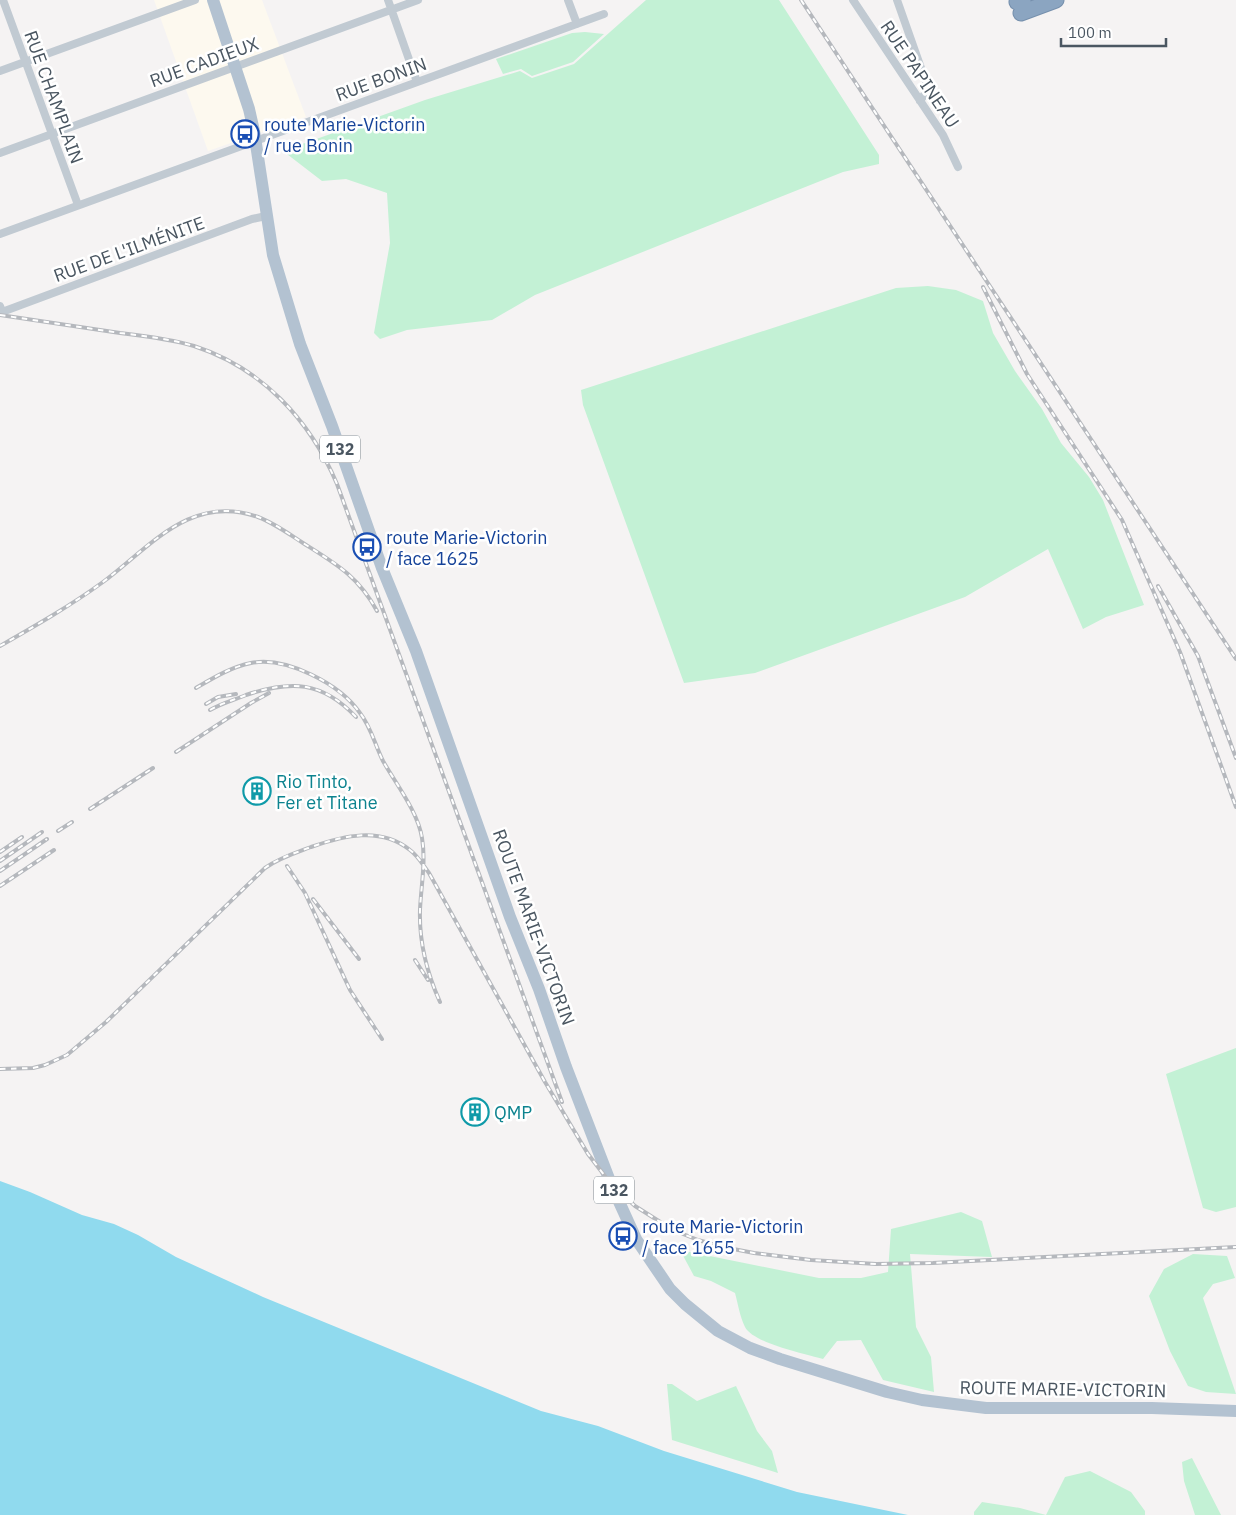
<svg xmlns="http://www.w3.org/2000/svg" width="1236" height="1515" font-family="'IBM Plex Sans',sans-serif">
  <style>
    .commercial { fill: #fdf9ef }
    .green { fill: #c3f1d5 }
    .water { fill: #90daee }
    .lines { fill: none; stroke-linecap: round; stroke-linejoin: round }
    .highway-casing { stroke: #7690ad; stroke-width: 17 }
    .street { stroke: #c1cad2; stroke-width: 8 }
    .primary { stroke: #b3c2d1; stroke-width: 12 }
    .highway { stroke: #8ba5c1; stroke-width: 15 }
    .rail-casing { stroke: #b5b8bd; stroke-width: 4 }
    .rail { stroke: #fff; stroke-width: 2; stroke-dasharray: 5.5; stroke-linecap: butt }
    .labels { text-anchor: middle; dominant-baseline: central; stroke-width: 5; stroke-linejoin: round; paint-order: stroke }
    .shield { fill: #fff; stroke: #808990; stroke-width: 1 }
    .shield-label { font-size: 16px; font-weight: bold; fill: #4a5661 }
    .street-label { font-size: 18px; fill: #4a5661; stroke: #fff }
    .transit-label { font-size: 18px; fill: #164399; stroke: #fff; text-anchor: start }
    .culture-label { font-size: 18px; fill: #0d838f; stroke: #fff; text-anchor: start }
  </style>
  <rect width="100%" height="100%" fill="#f5f3f3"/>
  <path class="commercial" d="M154,0H262L306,117L208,151Z"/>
  <path class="green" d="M646,0H779L879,155V164L843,172L535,295L492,320L407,330L380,339L374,333L390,243L387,193L346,179L322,181L283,151L425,100L520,71L532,78L574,64Z
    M585,32L604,34L573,62L532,76L521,69L503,74L496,59L572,33Z
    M928,286L956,290L983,301L993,333L1015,371L1042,409L1061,443L1089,477L1103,500L1144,605L1106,617L1083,629L1048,549L965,597L755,673L684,683L583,405L581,390L896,288Z
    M1236,1048V1207L1216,1212L1203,1208L1166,1074Z
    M961,1212L982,1221L992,1257L910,1254L916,1327L931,1357L934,1392L883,1380L861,1340L837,1341L823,1359C805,1354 753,1343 745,1327C740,1317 738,1304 735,1293L711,1281L694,1276L680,1250L819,1278H861L888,1272L891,1229Z
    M1193,1254L1227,1256L1235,1278L1213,1284L1203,1298L1236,1394L1206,1392L1188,1386L1170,1351L1149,1296L1164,1269Z
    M667,1384H672L697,1401L736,1386L757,1431L772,1451L778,1473L672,1440Z
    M1192,1458L1221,1515H1195L1184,1481L1182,1462Z
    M1090,1471L1131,1492L1145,1511V1515H974V1512L982,1502L1020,1508L1046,1515L1065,1477Z"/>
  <path class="water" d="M0,1181L30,1192L82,1215L114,1224L138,1235L176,1257L263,1297L541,1411L598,1426L664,1451L797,1492L908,1515H0Z"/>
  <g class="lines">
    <g class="highway-casing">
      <path id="highway" d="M1017,2L1023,0
        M1021,13L1056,0"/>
    </g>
    <path class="street" d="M3,0L78,205
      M388,0L417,82
      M568,0L577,24
      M853,0L943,135L958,167
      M897,0L926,82V92L920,101
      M0,71L195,0
      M0,153L418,0
      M0,234L604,14
      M0,306L2,312L252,219L266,216"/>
    <path class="primary" d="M213,0L249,109L254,131L273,255L300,344L332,426L382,568L416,651L510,917L539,989L566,1067L611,1184L636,1239L670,1289L685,1304L718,1331L750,1348L780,1359L887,1392L922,1400L986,1408H1152L1236,1411"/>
    <use href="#highway" class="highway"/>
    <g class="rail-casing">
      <path id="rail" d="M801,0L1236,659
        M983,287L1027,374L1122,520L1180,652L1236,807
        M0,315C40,321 80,327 120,333C145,336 171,339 194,346C262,368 310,420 337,484L562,1102
        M1158,586L1198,656L1236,758
        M0,646C35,626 70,606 103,582C150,547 191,493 258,517C274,523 289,534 303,543C336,564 358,576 377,611
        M196,688C213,678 231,667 251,663C286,656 340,684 360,713C371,727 375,745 383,761C396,784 418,812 422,838C426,862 421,886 420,910C419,942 427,973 440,1002
        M206,704L218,697L236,694
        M210,710C222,703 234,700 246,695C291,680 322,681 356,717
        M176,752L251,703L269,693
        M90,809L153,768
        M58,831L72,822
        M0,852L22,837
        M0,861L42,832
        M287,866L305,893L350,990L382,1039
        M0,871L47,839
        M0,886L54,850
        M313,899L359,959
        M415,960L428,980
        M0,1069L33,1068L45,1065L67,1055L106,1022L265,868C279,858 295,853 311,847C343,836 380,826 410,850C418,856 423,865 429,873L545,1082L588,1154L611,1184L635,1206L673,1230L698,1240L723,1247L754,1253L811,1260L876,1264L933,1263L1236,1247"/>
    </g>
    <use href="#rail" class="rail"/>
  </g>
  <defs>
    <g id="bus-ring" transform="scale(1.4375)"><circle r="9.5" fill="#fff" stroke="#1a4fb4" stroke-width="1.5"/><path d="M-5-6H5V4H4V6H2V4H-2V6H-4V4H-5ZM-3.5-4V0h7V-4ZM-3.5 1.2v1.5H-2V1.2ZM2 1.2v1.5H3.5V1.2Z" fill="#1a4fb4"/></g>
    <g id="building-ring" transform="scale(1.4375)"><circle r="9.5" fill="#fff" stroke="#0f9aa8" stroke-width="1.5"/><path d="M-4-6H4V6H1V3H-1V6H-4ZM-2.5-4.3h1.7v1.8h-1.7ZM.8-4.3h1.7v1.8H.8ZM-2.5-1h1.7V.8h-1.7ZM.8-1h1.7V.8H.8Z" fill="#0f9aa8"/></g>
  </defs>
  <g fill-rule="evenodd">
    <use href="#bus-ring" x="245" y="134"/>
    <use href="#bus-ring" x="367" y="547"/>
    <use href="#building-ring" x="257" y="791"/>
    <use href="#building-ring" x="475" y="1112"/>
    <use href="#bus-ring" x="623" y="1236"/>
  </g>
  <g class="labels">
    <g class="shield">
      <rect x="320" y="435.5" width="40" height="27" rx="4"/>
      <rect x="594" y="1176.5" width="40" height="27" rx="4"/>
    </g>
    <g class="shield-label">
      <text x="340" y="449">132</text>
      <text x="614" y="1190">132</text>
    </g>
    <g class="street-label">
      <text transform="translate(204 62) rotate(-20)">RUE CADIEUX</text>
      <text transform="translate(920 74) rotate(56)">RUE PAPINEAU</text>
      <text transform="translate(381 79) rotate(-20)">RUE BONIN</text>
      <text transform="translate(54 97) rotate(70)">RUE CHAMPLAIN</text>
      <text transform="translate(129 249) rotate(-20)">RUE DE L'ILMÉNITE</text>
      <text transform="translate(534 927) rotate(70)">ROUTE MARIE-VICTORIN</text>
      <text transform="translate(1063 1389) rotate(1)">ROUTE MARIE-VICTORIN</text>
    </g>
    <g class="transit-label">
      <text x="264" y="124">route Marie-Victorin<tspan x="264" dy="21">/ rue Bonin</tspan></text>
      <text x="386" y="537">route Marie-Victorin<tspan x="386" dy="21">/ face 1625</tspan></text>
      <text x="642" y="1226">route Marie-Victorin<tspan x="642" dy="21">/ face 1655</tspan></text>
    </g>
    <g class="culture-label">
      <text x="276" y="781">Rio Tinto,<tspan x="276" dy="21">Fer et Titane</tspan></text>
      <text x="494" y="1112">QMP</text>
    </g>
  </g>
  <path d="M1061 38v8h105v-8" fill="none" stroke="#4a5661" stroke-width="2.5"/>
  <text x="1068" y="38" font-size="15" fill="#4a5661" stroke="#ffffff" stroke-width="4" paint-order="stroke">100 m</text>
</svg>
